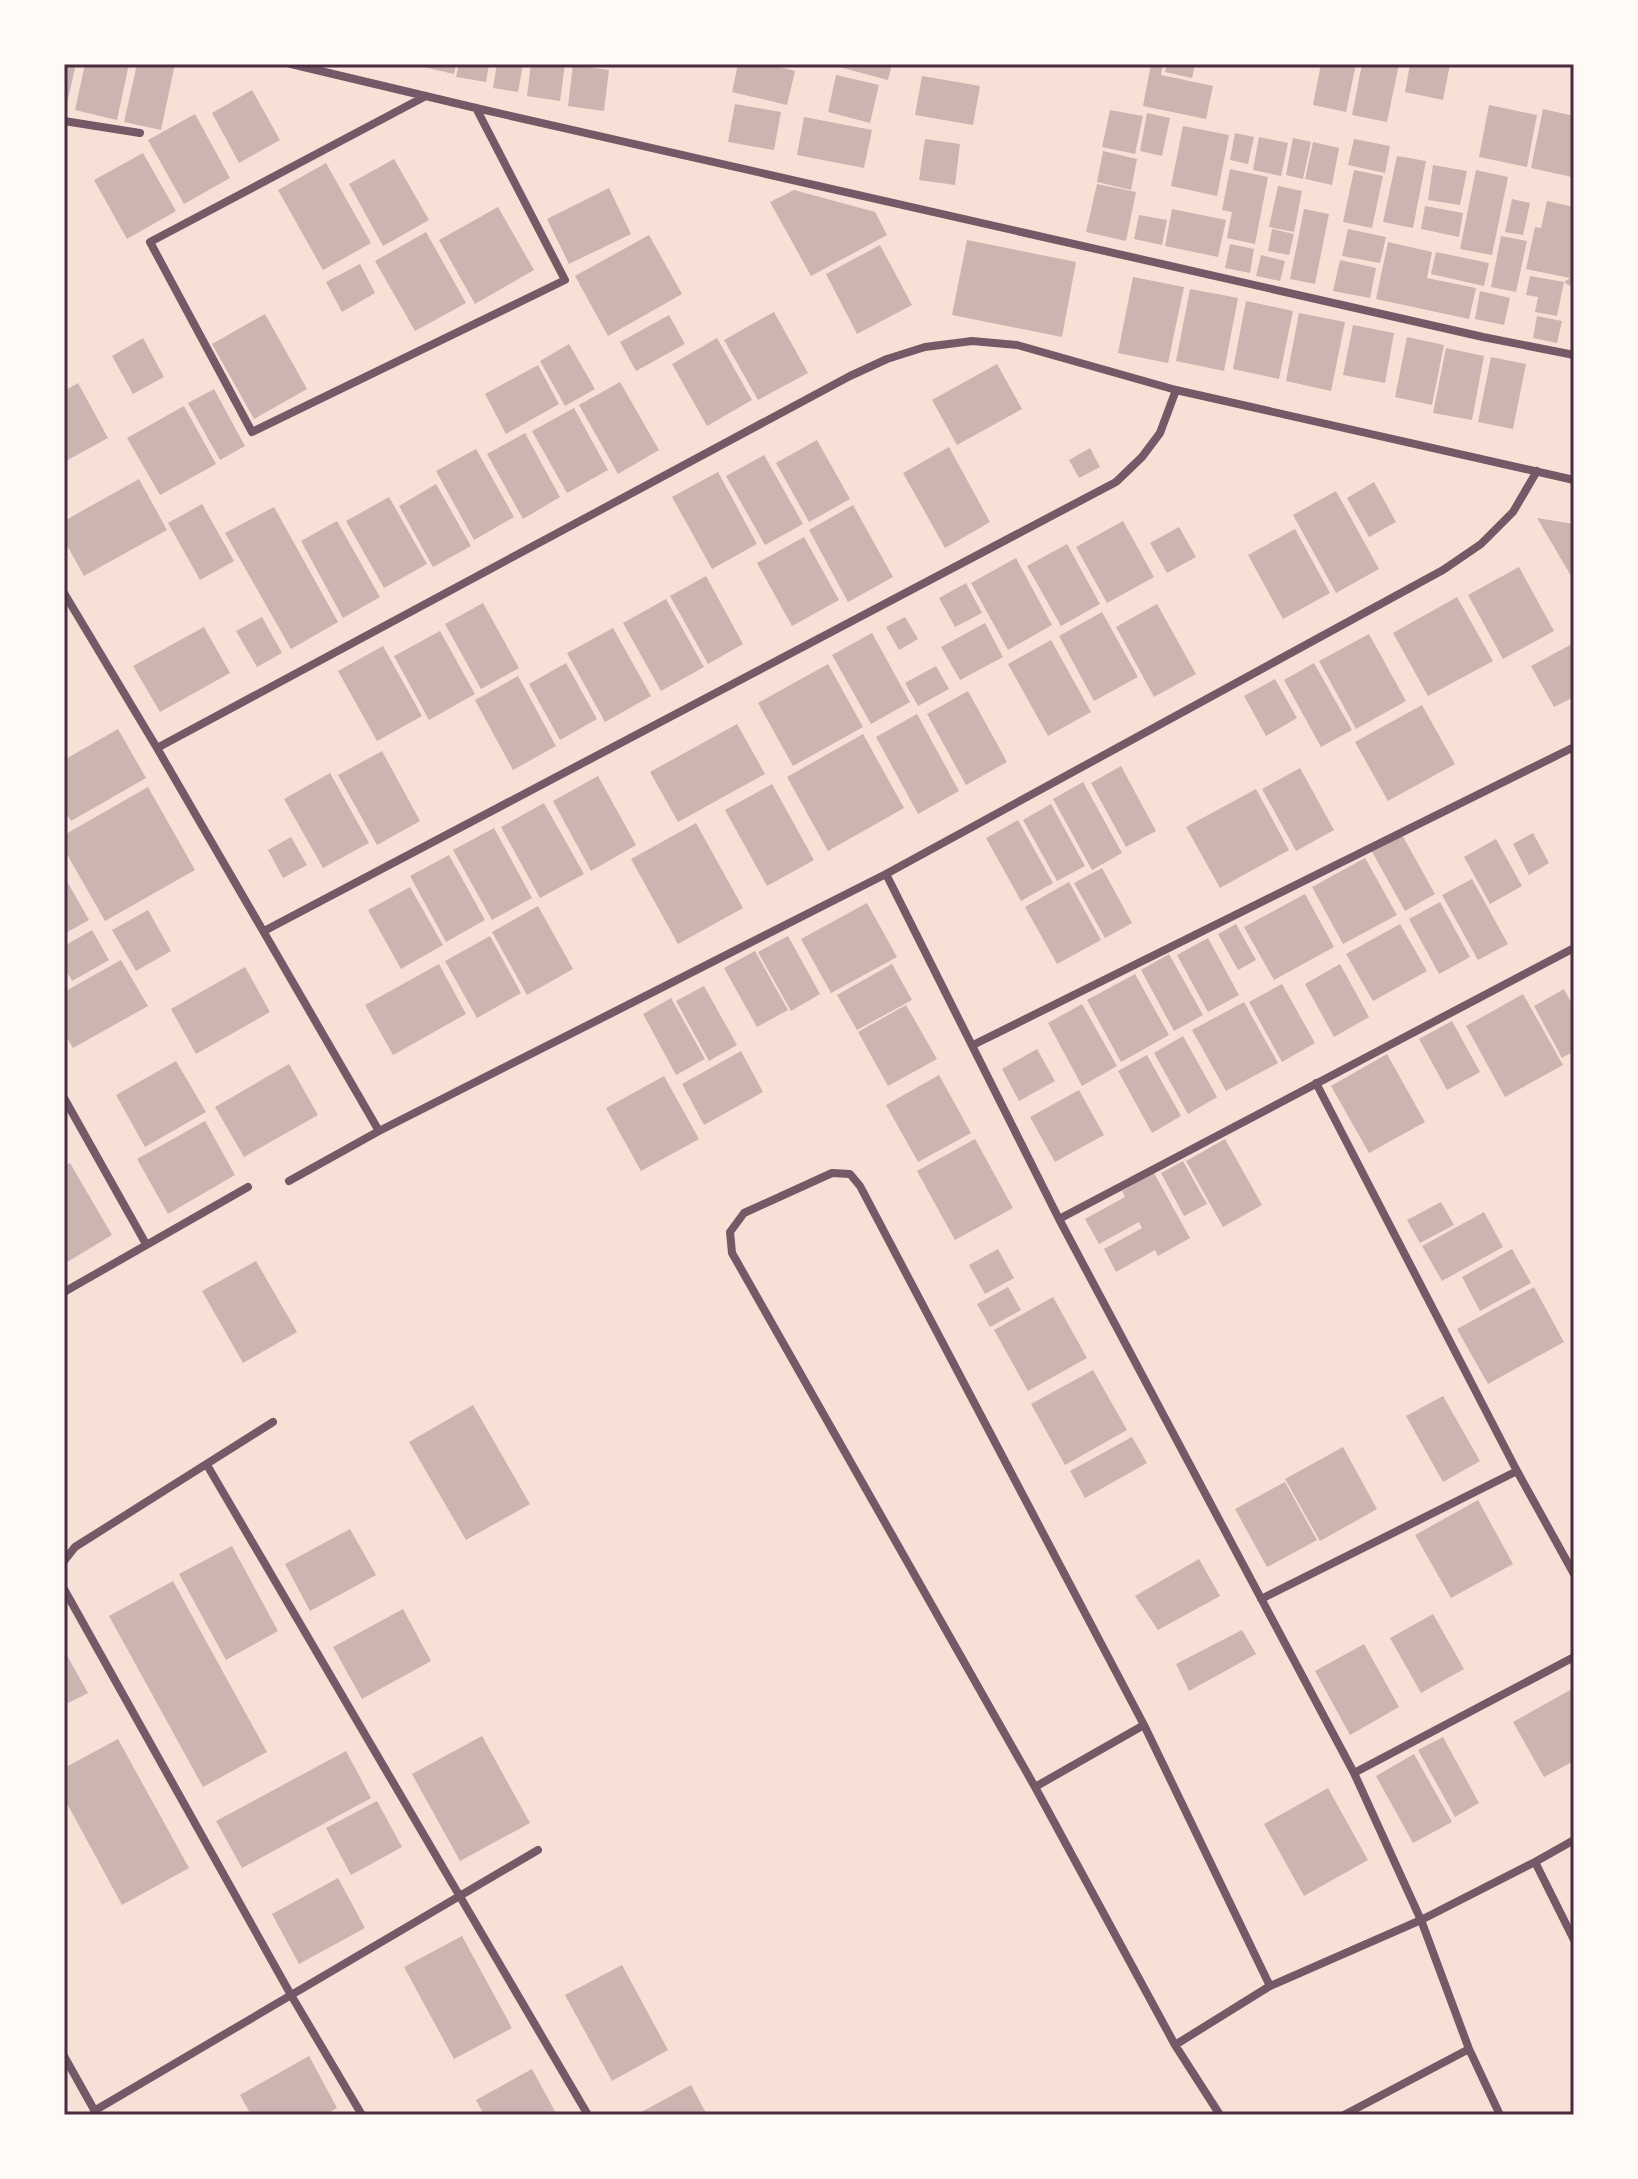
<svg xmlns="http://www.w3.org/2000/svg" width="1638" height="2179" font-family="'Zilla Slab',serif">
  <style>
    .building { fill: #ccb4b1 }
    .lines { fill: none; stroke-linecap: round; stroke-linejoin: round }
    .minor { stroke: #755966; stroke-width: 8 }
    .neatline { fill: none; stroke: #4a2c40; stroke-width: 3 }
  </style>
  <rect width="100%" height="100%" fill="#f7e1d7"/>
  <path class="building" d="M64,64H76L65,112H64Z
    M85,64H129L117,120L75,110Z
    M137,64H175L161,130L124,122Z
    M410,64H456L454,74Z
    M459,64H489L486,82L456,77Z
    M497,64H523L518,92L493,88Z
    M531,64H565L560,101L527,96Z
    M738,64H768L795,71L787,105L732,92Z
    M828,64H892L888,80Z
    M1151,64H1163L1161,75L1213,86L1206,119L1143,106Z
    M1167,64H1195L1192,78L1165,72Z
    M1321,64H1356L1346,112L1313,105Z
    M1362,64H1399L1387,122L1352,115Z
    M1410,64H1450L1443,100L1405,92Z
    M573,65L609,70L604,111L568,106Z
    M836,75L879,85L870,123L828,112Z
    M922,76L980,86L973,125L915,115Z
    M252,90L280,140L239,163L212,113Z
    M735,104L781,112L774,150L728,142Z
    M1489,105L1537,115L1527,167L1479,157Z
    M1543,109L1574,116V166L1572,177L1531,168Z
    M1110,110L1143,116L1135,154L1102,147Z
    M1147,113L1170,118L1162,156L1140,151Z
    M195,114L230,178L184,204L148,140Z
    M804,117L872,130L864,168L797,155Z
    M1183,126L1229,135L1217,196L1171,186Z
    M1235,133L1254,137L1248,164L1230,160Z
    M1259,137L1288,143L1281,176L1253,170Z
    M1293,138L1311,142L1303,179L1286,175Z
    M925,139L960,144L955,185L919,180Z
    M1354,139L1390,146L1385,173L1348,165Z
    M1313,142L1339,148L1332,185L1305,179Z
    M1103,151L1137,159L1131,190L1097,182Z
    M143,153L176,211L127,239L94,180Z
    M1397,156L1426,161L1413,228L1383,222Z
    M394,159L429,220L383,246L349,184Z
    M326,163L371,243L323,270L278,190Z
    M1433,165L1467,171L1460,205L1428,200Z
    M1230,169L1268,177L1255,244L1227,238L1232,212L1222,210Z
    M1354,170L1383,176L1372,228L1343,222Z
    M1476,170L1508,177L1492,255L1460,249Z
    M1097,184L1136,192L1126,241L1086,232Z
    M1278,186L1302,191L1294,232L1269,227Z
    M609,188L631,234L569,264L547,219Z
    M794,190L875,212L887,235L811,276L770,202Z
    M1512,199L1530,203L1523,235L1505,232Z
    M1547,201L1574,207V260L1571,277L1574,274V288L1564,282L1570,278L1526,269L1535,227L1541,228Z
    M1425,206L1463,213L1459,237L1421,229Z
    M498,207L534,270L475,304L439,240Z
    M1172,209L1226,220L1218,257L1165,246Z
    M1304,209L1329,214L1315,284L1290,279Z
    M1139,215L1167,220L1162,245L1134,239Z
    M1272,229L1294,234L1289,255L1268,251Z
    M1348,229L1386,237L1380,263L1342,256Z
    M426,232L466,303L415,331L375,261Z
    M649,235L682,294L608,336L575,276Z
    M1501,236L1527,241L1516,292L1491,287Z
    M967,240L1076,262L1062,337L952,315Z
    M1388,242L1432,252L1427,278L1476,288L1469,319L1376,299Z
    M1230,244L1254,249L1250,273L1225,268Z
    M880,245L912,305L857,334L826,274Z
    M1436,252L1489,263L1484,286L1431,274Z
    M1261,255L1285,261L1280,281L1256,276Z
    M1340,260L1376,268L1370,298L1333,291Z
    M360,264L375,293L342,312L326,282Z
    M1530,276L1564,282L1557,316L1535,312L1538,297L1526,295Z
    M1133,277L1184,287L1168,363L1118,353Z
    M1190,289L1238,298L1224,371L1176,361Z
    M1480,291L1510,298L1504,325L1475,319Z
    M1246,301L1293,311L1279,379L1233,369Z
    M774,312L808,373L758,400L724,340Z
    M1299,313L1345,322L1331,391L1286,381Z
    M265,314L307,389L254,419L212,344Z
    M669,315L685,344L636,371L620,342Z
    M1537,316L1562,321L1557,343L1533,338Z
    M1353,325L1394,333L1385,383L1343,375Z
    M1407,337L1444,345L1432,405L1395,397Z
    M143,338L164,377L133,394L112,356Z
    M717,338L752,400L707,426L672,364Z
    M569,344L595,389L565,406L540,361Z
    M1446,348L1484,356L1472,420L1433,413Z
    M1491,357L1526,364L1513,429L1478,422Z
    M997,364L1022,409L957,445L932,400Z
    M538,365L559,404L506,434L485,394Z
    M620,382L659,450L618,474L579,405Z
    M78,383L108,438L64,462V391Z
    M214,389L245,446L220,460L188,403Z
    M184,406L216,464L160,495L127,438Z
    M574,408L608,470L567,493L532,431Z
    M525,433L560,497L523,519L487,454Z
    M817,440L850,499L809,522L776,463Z
    M949,447L990,522L945,548L903,473Z
    M1090,448L1100,467L1079,478L1069,460Z
    M476,449L514,517L474,540L436,471Z
    M764,455L803,524L765,545L726,476Z
    M718,472L757,544L712,569L672,497Z
    M139,479L167,530L84,576L64,540V521Z
    M1374,482L1396,522L1369,537L1347,498Z
    M436,484L471,546L433,567L399,506Z
    M1336,491L1379,569L1336,593L1293,515Z
    M389,497L427,564L384,588L346,521Z
    M202,504L234,561L200,580L168,523Z
    M853,505L893,577L848,602L809,530Z
    M274,507L338,622L291,649L225,533Z
    M1537,518L1574,524V581Z
    M337,521L380,597L343,618L301,541Z
    M1123,521L1154,577L1107,603L1076,547Z
    M1179,527L1196,557L1167,573L1150,543Z
    M1295,529L1330,593L1283,619L1248,555Z
    M804,537L839,600L792,626L757,563Z
    M1067,544L1100,604L1061,626L1027,566Z
    M1016,558L1052,625L1008,650L971,583Z
    M1519,567L1554,631L1503,659L1468,595Z
    M706,576L743,644L708,664L670,596Z
    M966,583L982,613L955,627L939,598Z
    M1457,597L1493,661L1428,696L1393,633Z
    M666,599L704,667L661,691L623,623Z
    M483,603L519,668L481,689L445,624Z
    M1157,604L1196,674L1154,697L1116,627Z
    M1102,612L1138,677L1094,701L1059,636Z
    M262,617L282,653L257,667L236,631Z
    M905,617L918,639L899,650L886,627Z
    M985,623L1003,657L960,680L941,647Z
    M204,627L230,673L160,712L133,666Z
    M613,628L651,696L605,722L567,653Z
    M440,631L475,694L429,720L394,656Z
    M872,633L910,702L871,724L832,655Z
    M1369,634L1406,701L1356,729L1319,661Z
    M1051,640L1091,712L1048,736L1008,664Z
    M1574,643V697L1554,707L1531,666Z
    M383,646L422,716L377,741L338,671Z
    M566,663L597,719L560,740L529,684Z
    M1314,663L1352,730L1321,747L1284,680Z
    M828,664L863,727L793,766L758,703Z
    M936,666L949,689L918,706L905,683Z
    M518,676L556,746L513,770L475,700Z
    M1275,679L1297,718L1266,736L1244,696Z
    M968,691L1007,762L966,785L927,714Z
    M1422,705L1455,764L1388,801L1355,742Z
    M917,714L959,791L918,814L876,737Z
    M737,724L765,774L678,822L650,772Z
    M118,729L146,778L71,821L64,809V760Z
    M863,734L904,808L828,851L787,777Z
    M382,751L420,821L377,845L338,775Z
    M1121,766L1156,831L1126,847L1091,783Z
    M1300,768L1334,830L1296,851L1262,789Z
    M330,773L369,843L323,868L284,799Z
    M598,776L636,845L591,871L553,801Z
    M1083,782L1122,853L1092,870L1053,799Z
    M772,784L814,860L767,886L725,810Z
    M148,787L195,870L105,921L64,849V835Z
    M1256,789L1289,850L1220,888L1186,827Z
    M544,803L584,874L540,898L501,827Z
    M1051,804L1085,866L1057,881L1023,820Z
    M1018,820L1053,883L1021,901L986,838Z
    M696,823L743,908L678,944L631,859Z
    M494,828L532,898L492,920L453,850Z
    M1401,833L1435,894L1405,911L1371,850Z
    M1533,833L1549,863L1529,875L1513,844Z
    M291,837L307,865L283,878L268,850Z
    M1496,839L1522,886L1490,904L1464,857Z
    M449,855L485,920L446,942L410,876Z
    M1365,858L1397,915L1343,944L1312,887Z
    M1102,868L1132,923L1105,938L1074,883Z
    M64,876L89,920L64,934Z
    M1472,879L1508,944L1478,960L1442,895Z
    M1069,882L1101,940L1057,964L1025,907Z
    M410,887L443,945L401,969L368,910Z
    M1305,894L1334,947L1274,980L1244,927Z
    M1440,902L1470,957L1439,974L1409,919Z
    M867,903L897,957L831,993L801,939Z
    M538,906L573,969L527,995L492,932Z
    M148,910L171,951L136,971L112,930Z
    M1236,924L1256,960L1238,970L1218,934Z
    M1400,924L1427,971L1373,1001L1346,954Z
    M92,930L109,960L72,981L64,967V946Z
    M490,936L521,993L477,1018L445,961Z
    M788,936L820,994L791,1011L758,952Z
    M1208,938L1239,995L1208,1012L1177,955Z
    M755,951L788,1010L757,1027L724,968Z
    M1169,954L1203,1015L1174,1031L1141,970Z
    M121,960L148,1006L73,1048L64,1033V992Z
    M439,964L466,1014L393,1055L365,1005Z
    M892,964L912,1000L857,1030L837,995Z
    M1340,964L1369,1017L1334,1037L1305,984Z
    M245,967L270,1012L196,1054L171,1009Z
    M1135,974L1169,1035L1121,1062L1087,1000Z
    M1282,984L1315,1043L1282,1062L1249,1002Z
    M704,986L737,1045L709,1061L676,1001Z
    M1564,989L1574,1008V1051L1562,1058L1534,1006Z
    M1523,994L1563,1065L1505,1097L1466,1026Z
    M671,998L705,1059L676,1075L643,1014Z
    M1244,1002L1278,1063L1226,1091L1192,1030Z
    M1082,1004L1117,1066L1082,1086L1048,1023Z
    M906,1005L937,1059L888,1086L858,1032Z
    M1452,1021L1480,1072L1447,1090L1419,1039Z
    M1183,1036L1217,1097L1188,1114L1154,1053Z
    M1037,1049L1055,1081L1019,1101L1002,1069Z
    M741,1051L763,1092L704,1125L682,1084Z
    M1387,1054L1425,1122L1369,1153L1331,1086Z
    M1147,1055L1181,1116L1152,1133L1118,1071Z
    M176,1061L206,1112L145,1147L116,1095Z
    M289,1064L318,1115L244,1157L215,1107Z
    M939,1075L971,1133L918,1162L886,1105Z
    M664,1076L699,1139L641,1171L606,1108Z
    M1079,1090L1104,1135L1055,1162L1030,1117Z
    M205,1121L235,1175L168,1214L137,1159Z
    M975,1139L1013,1208L955,1240L917,1171Z
    M1225,1139L1262,1205L1223,1227L1186,1161Z
    M1183,1161L1207,1204L1184,1216L1161,1173Z
    M70,1163L112,1235L64,1264V1167Z
    M1154,1173L1190,1238L1158,1256L1155,1250L1116,1272L1104,1249L1142,1228L1139,1222L1099,1244L1085,1219L1125,1197L1122,1191Z
    M1441,1202L1454,1225L1420,1243L1407,1220Z
    M1484,1212L1503,1247L1442,1281L1422,1246Z
    M998,1249L1014,1278L985,1294L969,1265Z
    M1512,1249L1531,1283L1480,1311L1462,1277Z
    M256,1261L297,1332L243,1363L202,1291Z
    M1008,1287L1021,1310L990,1327L977,1304Z
    M1534,1287L1564,1342L1488,1384L1457,1329Z
    M1053,1297L1087,1358L1028,1391L994,1330Z
    M1093,1370L1127,1430L1065,1465L1031,1404Z
    M1443,1396L1480,1461L1443,1482L1406,1416Z
    M473,1405L530,1504L466,1540L409,1442Z
    M1132,1437L1147,1463L1085,1498L1070,1471Z
    M1343,1447L1377,1509L1320,1541L1285,1479Z
    M1285,1482L1317,1540L1267,1567L1235,1509Z
    M1478,1500L1513,1564L1451,1598L1415,1535Z
    M350,1529L376,1575L310,1611L285,1564Z
    M232,1546L278,1631L226,1660L179,1574Z
    M1199,1559L1220,1596L1158,1630L1135,1596Z
    M173,1581L267,1752L203,1787L109,1616Z
    M403,1609L431,1661L362,1699L333,1647Z
    M1433,1614L1464,1669L1421,1693L1390,1638Z
    M1242,1630L1256,1654L1189,1691L1176,1664Z
    M1364,1644L1399,1707L1350,1735L1315,1671Z
    M64,1650L88,1693L64,1705Z
    M1574,1688V1761L1544,1777L1513,1722Z
    M482,1736L530,1823L460,1861L412,1774Z
    M1443,1737L1479,1803L1455,1817L1418,1750Z
    M118,1739L189,1868L122,1905L64,1798V1768Z
    M346,1751L371,1798L242,1868L216,1821Z
    M1414,1754L1452,1822L1413,1843L1376,1776Z
    M1328,1788L1368,1860L1304,1896L1264,1824Z
    M377,1801L402,1847L351,1875L326,1828Z
    M338,1878L365,1928L299,1964L272,1914Z
    M462,1936L512,2028L454,2059L404,1967Z
    M622,1965L668,2050L612,2081L565,1995Z
    M309,2056L337,2108L325,2115H251L240,2095Z
    M532,2069L557,2115H484L476,2100Z
    M691,2085L707,2115H636Z"/>
  <g class="lines">
    <path class="minor" d="M291,64L476,108L1483,337L1574,355
      M424,97L150,242L252,432L565,280L476,108
      M64,121L140,133
      M64,593L157,748L379,1131
      M157,748L850,376L887,359L925,347L972,341L1017,345L1176,390L1574,480
      M886,874L1059,1219L1354,1773L1421,1920L1469,2049L1500,2115
      M264,931L1116,482L1142,457L1160,433L1176,390
      M973,1045L1574,747
      M1316,1083L1517,1471L1574,1574
      M64,1098L146,1244
      M289,1181L379,1131L886,874L1443,570L1481,544L1513,512L1537,471
      M1059,1219L1574,948
      M64,1292L248,1187
      M207,1465L588,2115
      M64,1561L75,1547L273,1422
      M64,1589L291,1995L362,2115
      M1261,1599L1517,1471
      M1354,1773L1574,1657
      M1035,1787L1144,1725
      M1535,1862L1574,1940
      M1175,2045L1270,1986L1421,1920L1535,1862L1574,1840
      M64,2056L97,2115
      M94,2111L538,1850
      M1220,2115L1175,2045L1035,1787L732,1253L730,1232L744,1213L832,1173L850,1174L860,1186L1144,1725L1270,1986
      M1344,2115L1469,2049"/>
  </g>
  <rect width="1638" height="2179" fill="none" stroke="#fffaf5" stroke-width="132"/>
  <rect x="66" y="66" width="1506" height="2047" class="neatline"/>
</svg>
